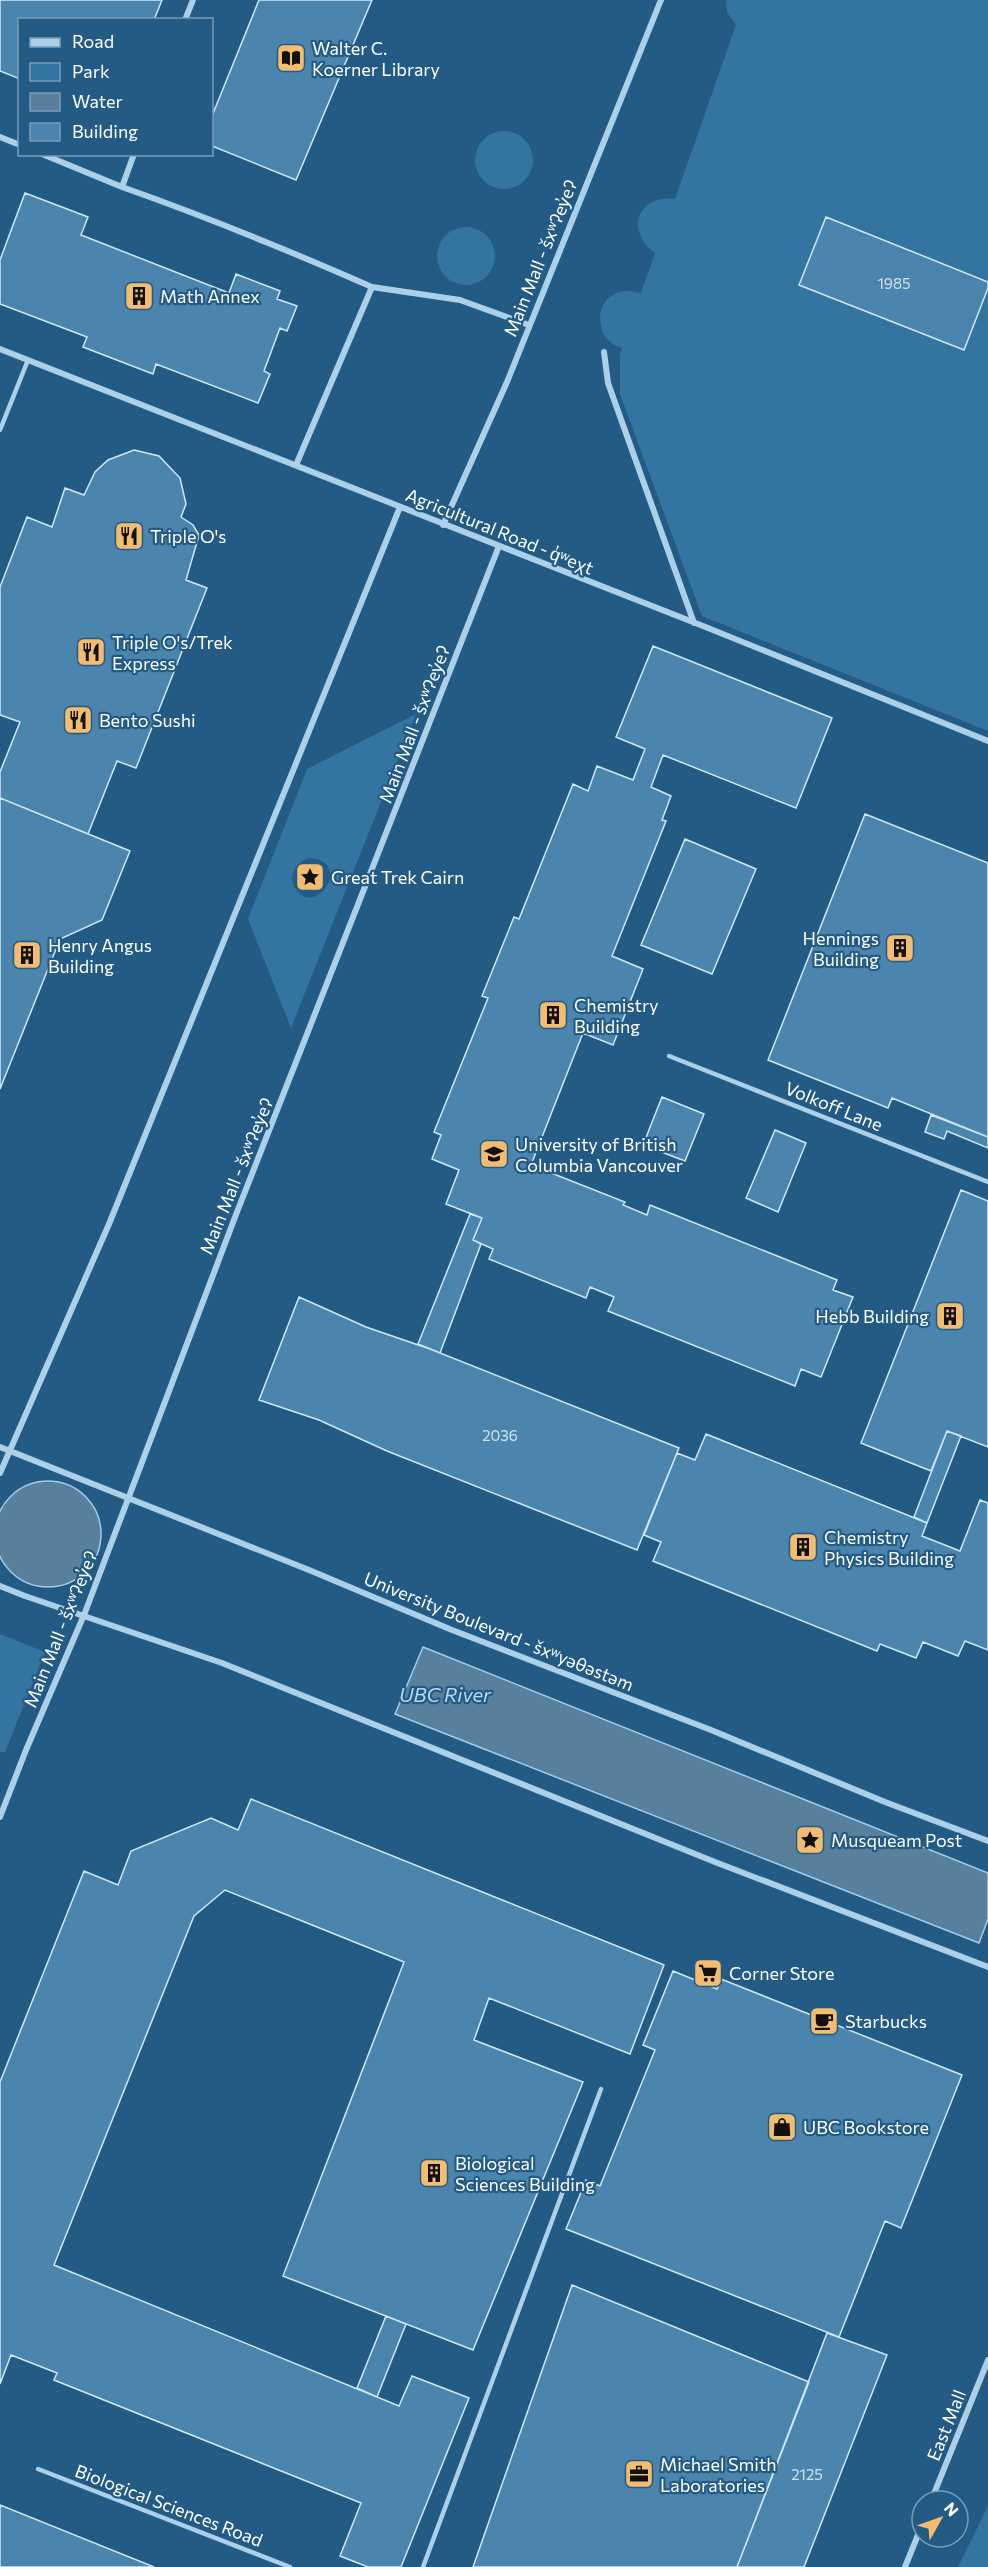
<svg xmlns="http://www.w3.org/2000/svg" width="988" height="2567" font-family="Commissioner,sans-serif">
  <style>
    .green { fill: #3474a1; fill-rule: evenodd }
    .water { fill: #587f9c; stroke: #a1ccea; stroke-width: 1.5 }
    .building { fill: #4b85ad; stroke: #d1e7f7; stroke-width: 1.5 }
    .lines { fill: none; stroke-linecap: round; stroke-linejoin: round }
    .lane { stroke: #add0e9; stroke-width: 4.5 }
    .street { stroke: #add0e9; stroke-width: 6 }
    .labels { text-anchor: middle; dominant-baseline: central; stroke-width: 4.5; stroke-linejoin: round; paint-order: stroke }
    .number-label { font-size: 15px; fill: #d2e0ea }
    .poi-label { font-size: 18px; fill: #fff; stroke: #235b85; text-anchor: start }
    .street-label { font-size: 18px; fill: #fff; stroke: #235b85 }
    .water-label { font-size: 20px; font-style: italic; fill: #b8d9f0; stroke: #235b85 }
  </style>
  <rect width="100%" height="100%" fill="#235b85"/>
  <path class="green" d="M726,0H988V731L702,616L620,394V355L622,348C591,340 593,292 627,291C632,291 637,293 641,293L655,253C625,232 637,194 675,199L736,25L727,12Z
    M475 160a29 29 0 1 1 58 0a29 29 0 1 1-58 0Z
    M437 256a29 29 0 1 1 58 0a29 29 0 1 1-58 0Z
    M416,714L291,1028L248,919L307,769ZM309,858C355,861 315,920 295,888C287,875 297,862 309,858Z
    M0,1634L45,1652L5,1752H0Z
    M988,2506V2567H958Z"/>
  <path class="water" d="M-5 1534a53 53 0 1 1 106 0a53 53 0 1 1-106 0Z
    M423,1647L988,1873V1919L979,1943L395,1714Z"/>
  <path class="building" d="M0,0H162L154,20H20V79L0,71Z
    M259,0H372L296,180L212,146V116Z
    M25,193L88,217L81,235L229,293L236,274L280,291L277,299L297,306L287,331L280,328L264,371L270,374L258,403L156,364L153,374L83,347L87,337L0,304V260Z
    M826,217L988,282V288L964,350L799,285Z
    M134,450L159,456L180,478L186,504L181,517L193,525L199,535L186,580L207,588L136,768L117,761L88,834L0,798V772L20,722L0,715V587L27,517L52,527L65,488L84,495L95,472L108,460Z
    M653,646L832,718L796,808L663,755L651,787L671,796L662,820L666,821L612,956L643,969L613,1045L583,1033L531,1165L625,1202L623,1205L647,1215L650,1205L837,1280L833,1290L853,1297L821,1377L801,1369L795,1386L608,1311L614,1297L590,1287L586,1298L489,1259L493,1249L473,1240L482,1218L446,1204L459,1170L432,1159L441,1135L434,1132L488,998L482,996L514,917L519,919L573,784L588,791L597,766L633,780L645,749L616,737Z
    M0,798L130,851L102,920L60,939L0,1089Z
    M865,814L988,863V1137L892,1098L888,1108L768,1060Z
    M685,839L756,869L712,974L641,945Z
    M662,1097L704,1114L685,1161L643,1145Z
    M931,1115L988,1137V1148L947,1131L944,1139L925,1132Z
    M775,1130L806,1143L778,1212L746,1198Z
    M961,1190L988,1201V1447L947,1431L931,1471L861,1443Z
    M470,1214L482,1218L473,1240L481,1244L440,1353L418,1344Z
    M299,1297L366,1327L430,1349L679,1448L637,1550L387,1451L319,1420L259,1400Z
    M947,1431L961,1436L927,1523L914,1517Z
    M947,1431L961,1436L927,1523L914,1517Z
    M706,1434L927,1523L922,1536L960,1551L980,1500L988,1503V1650L965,1641L958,1656L923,1642L916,1658L880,1644L877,1651L653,1561L661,1542L644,1535L677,1453L695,1460Z
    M251,1799L664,1965L630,2054L489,1998L474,2040L583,2082L473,2350L283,2276L404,1962L225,1890L194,1916L54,2265L399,2406L412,2376L469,2398L401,2567H368L340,2556L361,2503L54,2380L57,2373L11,2355L0,2384V2082L84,1871L118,1885L131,1851L211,1818L238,1830Z
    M673,1971L717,1989L721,1979L962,2075L901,2228L885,2221L839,2337L566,2229L586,2180L600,2186L655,2050L643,2045Z
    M572,2285L809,2382L737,2567H473Z
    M386,2316L406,2324L377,2397L357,2388Z
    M827,2333L887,2355L804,2567H737Z
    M0,2505L154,2567H0Z"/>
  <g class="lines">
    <path class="lane" d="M0,430L28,360
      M669,1056L988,1182
      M38,2469L290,2567
      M423,2567L601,2089"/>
    <path class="street" d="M185,20L193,0
      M0,137L20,145
      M42,154L122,187
      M134,154L122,187C207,217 290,251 372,287L296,465
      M372,287L460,300L529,325
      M0,349L703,626L988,741
      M604,352L608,383L694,623
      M443,525L507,382L661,0
      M0,1447L309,1570L452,1630L711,1730L885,1802L988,1841
      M0,1473L109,1224L400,507
      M0,1586L25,1596L222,1663L715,1862L988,1967
      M0,1817L26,1750L84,1615L237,1212L499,546
      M931,2501L988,2360
      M905,2567L922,2525"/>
  </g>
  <defs>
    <g id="library-square" transform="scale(1.5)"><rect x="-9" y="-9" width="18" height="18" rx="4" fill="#f4bc6f" stroke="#235b85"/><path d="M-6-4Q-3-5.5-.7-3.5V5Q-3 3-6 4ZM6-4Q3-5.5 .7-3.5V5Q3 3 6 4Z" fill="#111"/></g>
    <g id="building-square" transform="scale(1.5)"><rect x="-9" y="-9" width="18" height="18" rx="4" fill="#f4bc6f" stroke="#235b85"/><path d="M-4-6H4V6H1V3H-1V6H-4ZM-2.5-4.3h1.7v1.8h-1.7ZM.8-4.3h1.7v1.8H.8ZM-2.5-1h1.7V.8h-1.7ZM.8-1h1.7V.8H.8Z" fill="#111"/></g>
    <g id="restaurant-square" transform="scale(1.5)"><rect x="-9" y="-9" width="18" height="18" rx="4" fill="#f4bc6f" stroke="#235b85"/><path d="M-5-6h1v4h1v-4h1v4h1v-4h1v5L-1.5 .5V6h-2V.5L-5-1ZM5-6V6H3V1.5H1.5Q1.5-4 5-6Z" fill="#111"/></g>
    <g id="sight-square" transform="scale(1.5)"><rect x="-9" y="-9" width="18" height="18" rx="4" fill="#f4bc6f" stroke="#235b85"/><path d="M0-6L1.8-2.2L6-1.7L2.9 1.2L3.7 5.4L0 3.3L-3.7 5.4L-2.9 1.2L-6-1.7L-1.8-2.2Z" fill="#111"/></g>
    <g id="university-square" transform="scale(1.5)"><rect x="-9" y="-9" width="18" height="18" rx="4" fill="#f4bc6f" stroke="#235b85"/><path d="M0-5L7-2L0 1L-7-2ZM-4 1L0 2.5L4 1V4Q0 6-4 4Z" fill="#111"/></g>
    <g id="supermarket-square" transform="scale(1.5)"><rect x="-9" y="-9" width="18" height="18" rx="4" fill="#f4bc6f" stroke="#235b85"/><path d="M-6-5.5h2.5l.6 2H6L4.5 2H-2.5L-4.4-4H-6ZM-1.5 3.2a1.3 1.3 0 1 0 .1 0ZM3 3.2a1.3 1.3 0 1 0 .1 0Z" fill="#111"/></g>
    <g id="cafe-square" transform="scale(1.5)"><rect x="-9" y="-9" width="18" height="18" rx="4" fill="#f4bc6f" stroke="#235b85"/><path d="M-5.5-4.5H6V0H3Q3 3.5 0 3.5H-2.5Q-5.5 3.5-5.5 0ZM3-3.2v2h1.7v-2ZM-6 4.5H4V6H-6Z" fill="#111"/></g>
    <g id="shop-square" transform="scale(1.5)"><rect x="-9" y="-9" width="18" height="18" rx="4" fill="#f4bc6f" stroke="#235b85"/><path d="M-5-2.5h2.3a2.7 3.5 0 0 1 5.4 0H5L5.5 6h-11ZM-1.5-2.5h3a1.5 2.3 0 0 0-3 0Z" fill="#111"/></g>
    <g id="office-square" transform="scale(1.5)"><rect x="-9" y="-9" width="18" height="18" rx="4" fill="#f4bc6f" stroke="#235b85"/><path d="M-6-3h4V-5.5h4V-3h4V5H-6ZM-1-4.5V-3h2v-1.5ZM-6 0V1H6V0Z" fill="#111"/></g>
  </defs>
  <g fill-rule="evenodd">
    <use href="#library-square" x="291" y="58"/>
    <use href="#building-square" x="139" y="296"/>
    <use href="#restaurant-square" x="129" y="536"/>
    <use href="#restaurant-square" x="91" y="652"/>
    <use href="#restaurant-square" x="78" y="720"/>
    <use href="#sight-square" x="310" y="877"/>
    <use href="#building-square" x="900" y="948"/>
    <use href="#building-square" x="27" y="955"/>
    <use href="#building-square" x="553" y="1015"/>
    <use href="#university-square" x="494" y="1154"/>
    <use href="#building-square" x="950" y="1316"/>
    <use href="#building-square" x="803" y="1547"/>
    <use href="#sight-square" x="810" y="1840"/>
    <use href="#supermarket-square" x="708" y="1973"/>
    <use href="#cafe-square" x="824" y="2021"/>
    <use href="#shop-square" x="782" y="2127"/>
    <use href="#building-square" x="434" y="2173"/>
    <use href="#office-square" x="639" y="2474"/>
  </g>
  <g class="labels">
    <g class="number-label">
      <text x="894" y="283">1985</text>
      <text x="500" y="1435">2036</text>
      <text x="807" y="2474">2125</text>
    </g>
    <g class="poi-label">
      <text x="312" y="48">Walter C.<tspan x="312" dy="21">Koerner Library</tspan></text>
      <text x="160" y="296">Math Annex</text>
      <text x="150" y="536">Triple O's</text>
      <text x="112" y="642">Triple O's/Trek<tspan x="112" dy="21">Express</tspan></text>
      <text x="99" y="720">Bento Sushi</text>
      <text x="331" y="877">Great Trek Cairn</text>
      <text x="879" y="938" text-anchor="end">Hennings<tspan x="879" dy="21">Building</tspan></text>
      <text x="48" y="945">Henry Angus<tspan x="48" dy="21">Building</tspan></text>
      <text x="574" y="1005">Chemistry<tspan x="574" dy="21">Building</tspan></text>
      <text x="515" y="1144">University of British<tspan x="515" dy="21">Columbia Vancouver</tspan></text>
      <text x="929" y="1316" text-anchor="end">Hebb Building</text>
      <text x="824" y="1537">Chemistry<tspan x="824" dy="21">Physics Building</tspan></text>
      <text x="831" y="1840">Musqueam Post</text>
      <text x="729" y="1973">Corner Store</text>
      <text x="845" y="2021">Starbucks</text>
      <text x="803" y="2127">UBC Bookstore</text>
      <text x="455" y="2163">Biological<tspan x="455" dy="21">Sciences Building</tspan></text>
      <text x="660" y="2464">Michael Smith<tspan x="660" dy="21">Laboratories</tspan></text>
    </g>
    <g class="street-label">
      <text transform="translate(540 258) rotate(-68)">Main Mall - šxʷʔey̓eʔ</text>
      <text transform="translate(500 531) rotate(22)">Agricultural Road - q̓ʷeχt</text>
      <text transform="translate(414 724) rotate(-69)">Main Mall - šxʷʔey̓eʔ</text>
      <text transform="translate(834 1106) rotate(22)">Volkoff Lane</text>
      <text transform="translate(236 1176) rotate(-68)">Main Mall - šxʷʔey̓eʔ</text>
      <text transform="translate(60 1629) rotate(-68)">Main Mall - šxʷʔey̓eʔ</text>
      <text transform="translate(499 1631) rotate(22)">University Boulevard - šxʷyəθəstəm</text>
      <text transform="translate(946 2425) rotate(-68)">East Mall</text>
      <text transform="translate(169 2505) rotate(21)">Biological Sciences Road</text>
    </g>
    <g class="water-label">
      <text x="445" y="1694">UBC River</text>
    </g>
  </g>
  <rect x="18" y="18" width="195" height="138" fill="#235b85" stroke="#7b9db6" stroke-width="1.5"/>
  <rect x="30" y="38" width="30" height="9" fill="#add0e9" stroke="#7b9db6" stroke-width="1.5"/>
  <text x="72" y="48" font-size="18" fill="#ffffff">Road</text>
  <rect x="30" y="63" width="30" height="18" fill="#3474a1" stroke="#7b9db6" stroke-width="1.5"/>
  <text x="72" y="78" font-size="18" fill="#ffffff">Park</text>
  <rect x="30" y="93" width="30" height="18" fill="#587f9c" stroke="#7b9db6" stroke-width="1.5"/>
  <text x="72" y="108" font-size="18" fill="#ffffff">Water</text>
  <rect x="30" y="123" width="30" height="18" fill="#4b85ad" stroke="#7b9db6" stroke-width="1.5"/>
  <text x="72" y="138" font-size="18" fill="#ffffff">Building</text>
  <g transform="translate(940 2519) rotate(50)"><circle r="28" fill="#235b85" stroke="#7b9db6" stroke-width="1.5"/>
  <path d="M0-4.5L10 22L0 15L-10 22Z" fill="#f4bc6f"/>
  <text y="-9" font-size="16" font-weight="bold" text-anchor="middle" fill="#ffffff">N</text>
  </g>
</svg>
